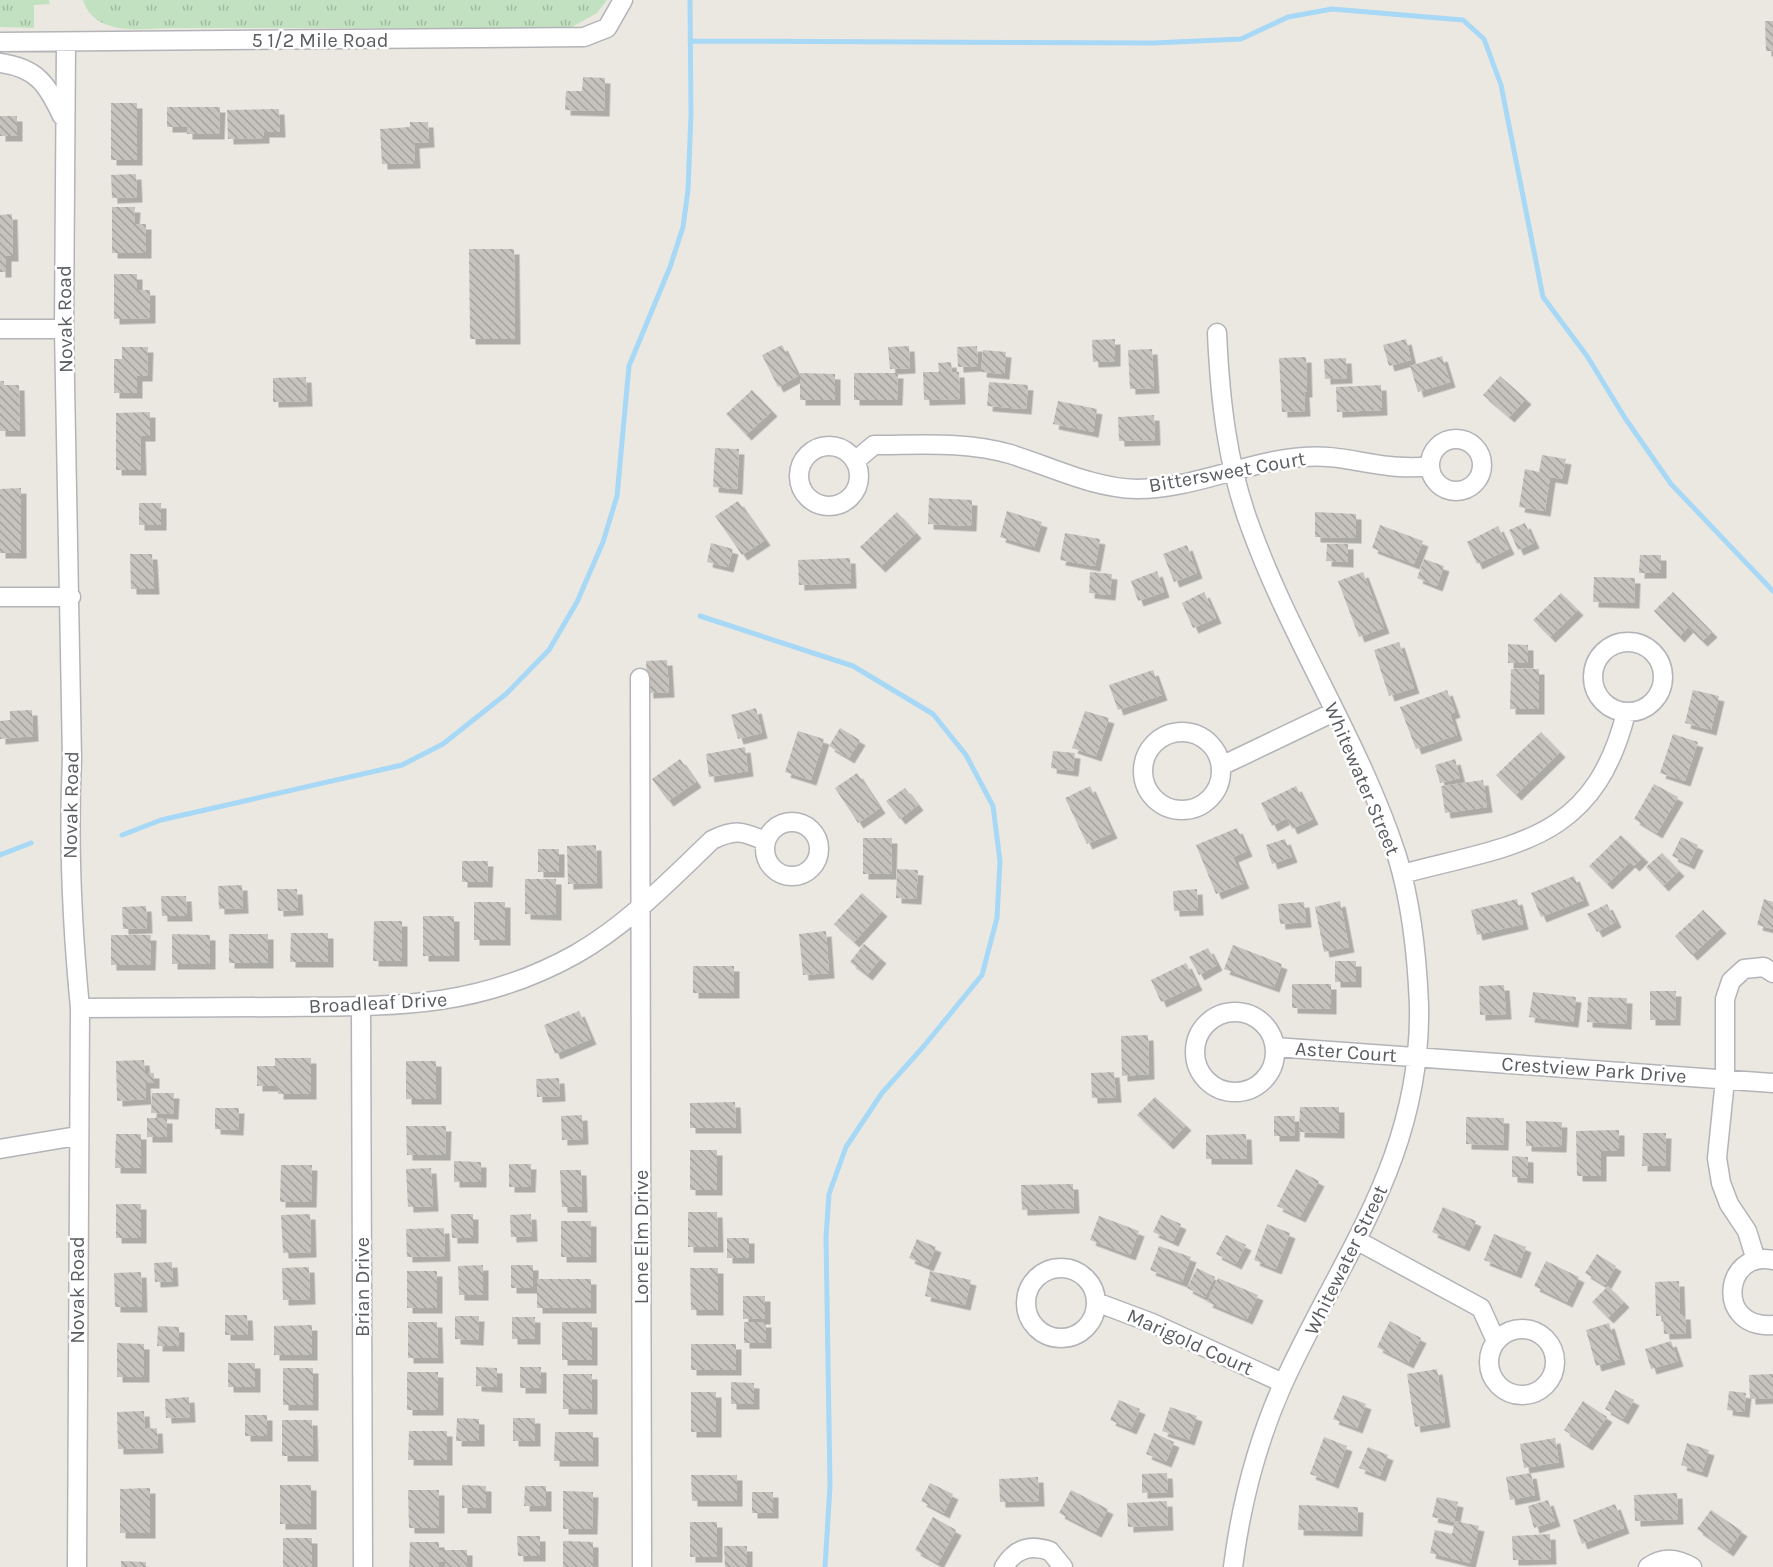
<svg xmlns="http://www.w3.org/2000/svg" width="1773" height="1567" font-family="Karla,sans-serif">
  <style>
    .grass { fill: url(#grass-tufts) }
    .lines { fill: none; stroke-linecap: round; stroke-linejoin: round }
    .stream { stroke: #a7d8f6; stroke-width: 5 }
    .building { fill: url(#building-back-hatch); filter: url(#shadow) }
    .minor-casing { stroke: #b2b4b8; stroke-width: 21 }
    .minor { stroke: #fff; stroke-width: 18 }
    .labels { text-anchor: middle; dominant-baseline: central; stroke-width: 5; stroke-linejoin: round; paint-order: stroke }
    .street-label { font-size: 20px; fill: #5a5d61; stroke: #fff }
  </style>
  <defs>
    <pattern id="grass-tufts" width="24" height="20" patternUnits="userSpaceOnUse" patternTransform="scale(1.5)"><rect width="24" height="20" fill="#c2e1c0"/><path d="M3 7l-1-3M5 7V3M7 7l1-3M15 17l-1-3M17 17v-4M19 17l1-3" fill="none" stroke="#a1ba9f"/></pattern>
    <pattern id="building-back-hatch" width="6" height="6" patternUnits="userSpaceOnUse" patternTransform="scale(1.5)"><rect width="6" height="6" fill="#c6c3be"/><path d="M-1 5l2 2M0 0l6 6M5-1l2 2" fill="none" stroke="#a4a29e"/></pattern>
    <filter id="shadow"><feDropShadow dx="5.5" dy="5.5" stdDeviation="0" flood-color="#0004"/></filter>
  </defs>
  <rect width="100%" height="100%" fill="#ebe8e1"/>
  <path class="grass" d="M0,0H49L50,4L34,5V28L0,27Z
    M83,0H607L597,13L570,28H176C144,28 95,38 83,0Z"/>
  <g class="lines">
    <path class="stream" d="M690,41L1153,43L1241,39L1288,17L1332,9L1463,20L1484,39L1501,85L1543,297L1587,356L1625,418L1671,484L1773,591
      M700,616L853,666L933,714L966,755L993,806L1000,861L997,918L982,975L924,1046L882,1093L846,1147L829,1194L826,1237L830,1486L825,1567
      M122,835L161,820L402,765L443,744L506,694L549,650L577,602L603,542L617,496L629,366L670,267L683,227L688,190L691,114L690,0
      M0,855L31,843"/>
  </g>
  <path class="building" d="M1765,21H1773V51H1766Z
    M583,77L605,78L604,111L565,110L566,91H582Z
    M111,103H137V160H111Z
    M167,107H220L219,134H187V127H167Z
    M279,109L280,132H264V138L228,139L227,110Z
    M0,116H17V136H0Z
    M410,122H428L429,142L414,143L415,163L382,164L380,129L410,127Z
    M136,174L137,197L112,198L111,175Z
    M112,207H135L134,224H146V253H112Z
    M12,214L13,256H6V272H0V215Z
    M469,249H514L515,339H470Z
    M114,274H137V290H150V318L114,319Z
    M1115,339V361L1093,362L1092,340Z
    M1406,339L1411,360L1389,366L1383,345Z
    M782,345L798,376L778,387L762,355Z
    M909,346L910,368L890,369L888,347Z
    M977,346L978,366L958,367L957,347Z
    M122,347H148L147,376H137V393H114V359H122Z
    M1152,349L1154,388L1130,389L1128,350Z
    M983,350L1006,352L1004,374L981,372Z
    M1442,356L1450,382L1418,392L1410,366Z
    M1306,357L1307,392H1304L1305,411L1282,412L1279,358Z
    M1346,358L1347,378L1325,379L1324,359Z
    M951,362L952,372H959L960,399L924,400L923,372H939L938,363Z
    M800,373L835,374V400H800Z
    M854,373H898L897,400H854Z
    M1500,376L1526,399L1509,417L1483,395Z
    M306,377L307,401L273,402V378Z
    M0,381H4V385H19L20,431H0Z
    M989,382L1028,385L1026,409L987,406Z
    M1381,385L1382,410L1337,412L1336,387Z
    M752,390L772,411L746,435L726,414Z
    M1058,401L1097,409L1093,432L1053,424Z
    M150,412V436H140L141,470H116V413Z
    M1154,415L1155,440L1119,441L1118,417Z
    M715,448L739,449L737,489L713,487Z
    M1542,455L1566,459L1562,479L1550,477L1545,511L1519,507L1525,469L1539,472Z
    M21,488V553H0V489Z
    M929,498L972,500L971,526L928,524Z
    M738,501L765,540L742,555L715,516Z
    M139,503H161V525H139Z
    M1007,511L1042,522L1034,547L1000,537Z
    M897,512L916,533L880,567L860,547Z
    M1315,512L1356,514V538L1315,537Z
    M1525,523L1534,543L1518,550L1509,530Z
    M1380,525L1423,541L1414,564L1372,548Z
    M1498,526L1509,549L1477,564L1467,542Z
    M1065,533L1100,539L1095,566L1060,560Z
    M711,543L733,549L728,567L707,562Z
    M1327,544H1348V562L1326,561Z
    M1187,545L1197,573L1174,582L1163,554Z
    M130,554H152L154,589H131Z
    M1640,555H1661V573H1639Z
    M850,558L851,583L799,585L798,560Z
    M1424,559L1444,566L1437,586L1417,578Z
    M1157,571L1164,592L1138,601L1131,581Z
    M1090,572L1112,574L1110,595L1089,593Z
    M1363,572L1384,628L1359,637L1338,581Z
    M1594,577L1635,578L1634,603L1593,602Z
    M1204,592L1216,618L1193,628L1182,603Z
    M1673,592L1712,632L1702,641L1688,627L1679,637L1654,611Z
    M1561,593L1578,610L1550,637L1533,620Z
    M1399,642L1414,688L1389,696L1374,650Z
    M1508,644L1528,645V663H1508Z
    M667,660L669,692L648,693L646,661Z
    M1511,669H1539V709H1510Z
    M1153,670L1162,695L1118,710L1109,685Z
    M1447,690L1455,712L1450,714L1457,735L1416,749L1400,707Z
    M1693,690L1719,696L1711,730L1685,723Z
    M756,708L762,733L738,739L731,715Z
    M32,710L33,736L0,739V721L10,720V711Z
    M1085,711L1109,718L1096,756L1072,748Z
    M840,728L860,740L849,758L829,746Z
    M798,731L824,739L811,780L785,772Z
    M1541,732L1560,752L1516,795L1496,775Z
    M1673,734L1698,742L1685,781L1660,773Z
    M745,747L748,771L709,777L706,754Z
    M1053,751L1075,753L1073,771L1051,768Z
    M680,759L696,782L668,801L652,779Z
    M1455,759L1460,778L1440,783L1435,765Z
    M857,773L880,808L858,823L835,788Z
    M1483,780L1487,807L1445,813L1441,786Z
    M1654,784L1678,797L1657,833L1634,819Z
    M1090,786L1112,833L1087,844L1065,798Z
    M1296,786L1313,819L1292,829L1287,818L1272,826L1261,803Z
    M905,788L918,805L900,819L886,801Z
    M1237,828L1247,851L1233,857L1244,883L1216,894L1196,845Z
    M1621,835L1643,857L1634,866L1630,862L1607,884L1589,866Z
    M1681,837L1698,845L1689,864L1672,856Z
    M863,838H892L891,874H863Z
    M1285,839L1292,857L1272,864L1266,845Z
    M596,845L597,883L568,884L567,846Z
    M538,849H559V872H538Z
    M1662,853L1679,871L1663,886L1646,867Z
    M462,861H488L487,882H462Z
    M897,869L918,870L916,899L896,898Z
    M1574,876L1584,900L1541,917L1531,893Z
    M525,879H556V915L525,914Z
    M242,885L243,908L219,909L218,886Z
    M277,889H297L298,910L278,911Z
    M1197,889L1198,910L1174,911L1173,891Z
    M862,893L882,911L854,942L834,924Z
    M161,896H186L187,916H162Z
    M1517,899L1523,924L1477,935L1471,910Z
    M1764,899L1773,902V929L1757,925Z
    M1340,901L1349,947L1324,952L1315,907Z
    M474,902H505V940H474Z
    M1304,902L1306,922L1280,924L1278,904Z
    M1607,904L1616,922L1597,932L1587,914Z
    M146,906L147,928L123,929L122,907Z
    M1703,910L1721,928L1692,955L1675,936Z
    M423,916H454V956H423Z
    M374,921H402V961H373Z
    M826,931L829,973L803,975L799,934Z
    M291,933H328V962H290Z
    M172,934L210,935V964H172Z
    M229,934H268V963H229Z
    M111,935H151L150,965H111Z
    M864,944L881,958L867,975L850,962Z
    M1233,945L1282,964L1274,987L1224,969Z
    M1208,948L1217,965L1199,975L1189,957Z
    M1335,961H1356V982H1335Z
    M1186,963L1197,985L1161,1002L1151,980Z
    M693,966H734V993H693Z
    M1292,984H1331V1009L1292,1008Z
    M1504,985L1506,1014L1480,1015L1479,986Z
    M1650,991H1676L1675,1020H1650Z
    M1533,992L1576,997L1573,1022L1529,1017Z
    M1588,997L1627,998L1626,1024L1587,1022Z
    M579,1011L591,1039L555,1054L544,1025Z
    M1148,1035L1149,1074L1122,1076L1121,1036Z
    M275,1058H311V1094H278V1086H257V1066H275Z
    M144,1060L145,1073H154V1083H145L146,1099L117,1101L116,1061Z
    M406,1061H436V1099H406Z
    M1114,1072L1116,1097L1092,1098L1091,1073Z
    M559,1078L560,1096L537,1097L536,1079Z
    M152,1093H174L173,1114L151,1113Z
    M1155,1097L1186,1125L1168,1144L1137,1115Z
    M735,1102L736,1128H690V1103Z
    M1300,1107H1339V1133L1299,1132Z
    M215,1108H239L238,1130L215,1129Z
    M582,1115L583,1139L562,1140L561,1116Z
    M1274,1116H1295L1294,1136H1274Z
    M1466,1117L1504,1118L1503,1145L1466,1144Z
    M147,1118H167V1137H147Z
    M1526,1121L1562,1122L1561,1147L1526,1146Z
    M406,1126H446L445,1155H407Z
    M1619,1130V1151H1601V1176H1577L1576,1131Z
    M1643,1133H1666L1665,1166H1642Z
    M116,1134H141V1168H115Z
    M1246,1134L1247,1159H1206V1135Z
    M690,1150H717V1190H690Z
    M1512,1156L1528,1157V1178L1512,1177Z
    M454,1161L481,1162V1182H454Z
    M509,1164H531L530,1187H509Z
    M281,1165H312L311,1202H280Z
    M431,1168L433,1206L408,1207L406,1169Z
    M1296,1169L1319,1181L1300,1217L1277,1206Z
    M560,1170H581L582,1207H562Z
    M1073,1184L1074,1208L1022,1210L1021,1185Z
    M116,1204H141V1238H116Z
    M1443,1207L1476,1221L1464,1246L1432,1232Z
    M688,1212H717L718,1247H688Z
    M310,1214L311,1252L283,1253L281,1215Z
    M451,1214H473V1238H452Z
    M531,1214L532,1236L511,1237L510,1215Z
    M1161,1215L1181,1224L1173,1241L1153,1232Z
    M1099,1216L1139,1231L1130,1255L1090,1240Z
    M561,1221H591V1257H561Z
    M1267,1224L1290,1233L1276,1269L1254,1260Z
    M444,1228L445,1256L407,1257L406,1229Z
    M1494,1234L1526,1247L1516,1273L1484,1260Z
    M1226,1235L1246,1245L1236,1264L1216,1254Z
    M727,1238H749V1258H727Z
    M917,1239L936,1247L928,1266L909,1258Z
    M1159,1246L1191,1257L1182,1282L1150,1270Z
    M1597,1254L1616,1266L1605,1285L1585,1273Z
    M1546,1261L1579,1277L1567,1302L1534,1286Z
    M172,1262L173,1281L155,1282L154,1263Z
    M483,1265V1295H459L458,1266Z
    M511,1265H533V1288H511Z
    M309,1267L310,1299L283,1300L282,1268Z
    M690,1268H718V1310H691Z
    M1197,1268L1215,1277L1205,1297L1187,1288Z
    M407,1271H437V1308H407Z
    M930,1271L971,1280L965,1305L925,1296Z
    M141,1272L142,1307H115L114,1273Z
    M1218,1278L1258,1295L1247,1319L1207,1302Z
    M537,1279H591V1308H537Z
    M1679,1281L1680,1314H1685L1686,1333L1664,1334L1663,1316H1656L1655,1282Z
    M1608,1286L1624,1302L1608,1318L1592,1302Z
    M743,1296H765V1319H743Z
    M225,1315H247L248,1335H225Z
    M455,1316H479L478,1340L455,1339Z
    M512,1317H535V1339H512Z
    M1390,1321L1421,1338L1408,1363L1377,1347Z
    M408,1322H437L438,1358H408Z
    M562,1322H592V1360H562Z
    M744,1322H766V1343H744Z
    M1609,1323L1620,1359L1596,1366L1586,1330Z
    M312,1325V1355H274V1326Z
    M158,1326L179,1327V1346H157Z
    M1671,1341L1678,1361L1651,1369L1645,1349Z
    M117,1343L144,1344V1377H117Z
    M691,1344H736V1370H691Z
    M228,1363H255V1387H228Z
    M476,1367L497,1368V1387L476,1386Z
    M520,1367H541V1388H520Z
    M283,1368H313V1405H283Z
    M1437,1369L1445,1422L1415,1427L1407,1374Z
    M407,1372H438V1410H407Z
    M563,1374H592V1409H563Z
    M1773,1374V1398L1750,1399L1749,1375Z
    M731,1382L754,1383V1404H731Z
    M1615,1390L1634,1400L1623,1419L1605,1409Z
    M1729,1391L1746,1393L1744,1412L1727,1410Z
    M691,1392H716V1432H691Z
    M1343,1395L1366,1404L1357,1428L1333,1419Z
    M189,1397L190,1417L166,1418L165,1399Z
    M1119,1400L1140,1409L1131,1429L1110,1420Z
    M1583,1401L1607,1417L1587,1445L1564,1430Z
    M1170,1407L1197,1416L1189,1440L1162,1431Z
    M144,1411L145,1429L157,1428L158,1448L118,1449L117,1412Z
    M245,1415H267V1436H245Z
    M457,1418L479,1419V1441H456Z
    M513,1418H535V1441H513Z
    M282,1420H312L313,1456H282Z
    M409,1431H447V1460H408Z
    M555,1432H593V1461H554Z
    M1154,1433L1174,1442L1166,1462L1146,1454Z
    M1324,1437L1347,1446L1333,1483L1310,1474Z
    M1555,1438L1559,1462L1524,1468L1520,1444Z
    M1687,1443L1709,1450L1702,1472L1681,1465Z
    M1368,1447L1388,1455L1380,1476L1359,1468Z
    M1167,1473L1168,1492L1142,1493V1474Z
    M1531,1473L1535,1495L1510,1500L1506,1477Z
    M691,1475H737V1501H692Z
    M1038,1477L1039,1501L1000,1502L999,1479Z
    M930,1483L953,1494L944,1513L921,1501Z
    M280,1485H311V1524H280Z
    M462,1485L486,1486V1508H462Z
    M525,1486H546V1506H524Z
    M150,1488V1533H120V1489Z
    M408,1490H439V1528H409Z
    M1071,1490L1108,1509L1096,1532L1059,1513Z
    M563,1491L593,1492L592,1529H563Z
    M752,1492H773V1513H752Z
    M1677,1493L1678,1519L1635,1521L1634,1495Z
    M1437,1497L1458,1502L1454,1522L1432,1517Z
    M1548,1500L1555,1521L1534,1528L1528,1506Z
    M1167,1501L1168,1525L1128,1527L1127,1503Z
    M1615,1504L1624,1528L1582,1544L1573,1520Z
    M1299,1505L1358,1507L1357,1531L1298,1530Z
    M1711,1510L1742,1531L1728,1551L1697,1529Z
    M933,1517L956,1530L938,1563L915,1550Z
    M1455,1521L1479,1526L1470,1563L1430,1553L1435,1530L1452,1534Z
    M690,1522H717V1557H690Z
    M1550,1534L1551,1559L1513,1560L1512,1536Z
    M517,1536H540V1556H518Z
    M283,1538H312V1567H283Z
    M563,1541L593,1542V1567H563Z
    M410,1542H439V1550H467V1567H445V1562H439V1567H409Z
    M724,1546H747V1567H725Z
    M121,1561L146,1562V1567H121Z"/>
  <g class="lines">
    <g class="minor-casing">
      <path id="minor" d="M0,42L584,37L607,28L623,0
        M66,42L64,329L72,759C68,843 72,925 80,1008L77,1567
        M0,63C37,68 47,84 62,116
        M0,329H64
        M1217,333C1220,399 1227,464 1250,526C1291,640 1360,742 1397,856C1412,905 1417,955 1419,1005C1422,1158 1342,1254 1283,1384C1257,1442 1241,1504 1233,1567
        M1430 465a26 26 0 1 1 52 0a26 26 0 1 1-52 0Z
        M799 476a30 30 0 1 1 60 0a30 30 0 1 1-60 0Z
        M855,461L874,445C919,445 966,441 1010,454C1052,467 1093,488 1137,489C1194,489 1247,461 1303,457C1333,454 1360,463 1389,466C1402,468 1417,467 1430,467
        M0,597H71
        M1593 677a35 35 0 1 1 70 0a35 35 0 1 1-70 0Z
        M640,678L642,1567
        M1143 771a39 39 0 1 1 78 0a39 39 0 1 1-78 0Z
        M1221,766L1334,712
        M765 849a27 27 0 1 1 54 0a27 27 0 1 1-54 0Z
        M1402,874C1514,844 1593,843 1626,713
        M361,1006L363,1567
        M80,1008C147,1008 213,1007 280,1007C391,1006 476,1010 576,954C627,925 670,880 712,840C735,829 742,831 765,841
        M1195 1052a40 40 0 1 1 80 0a40 40 0 1 1-80 0Z
        M1275,1047L1773,1083
        M0,1149L77,1136
        M1358,1241L1481,1308L1496,1341
        M1756,1260L1747,1231L1729,1204L1721,1183L1717,1158L1725,1080V999L1731,981L1744,969L1764,967L1773,973
        M1773,1260C1724,1249 1714,1329 1773,1325
        M1026 1303a35 35 0 1 1 70 0a35 35 0 1 1-70 0Z
        M1096,1302L1152,1323L1283,1383
        M1489 1362a33 33 0 1 1 66 0a33 33 0 1 1-66 0Z
        M1004,1567C1015,1549 1030,1544 1050,1551L1063,1567
        M1648,1567C1662,1557 1677,1558 1692,1567"/>
    </g>
    <use href="#minor" class="minor"/>
  </g>
  <g class="labels">
    <g class="street-label">
      <text x="320" y="40">5 1/2 Mile Road</text>
      <text transform="translate(65 319) rotate(-91)">Novak Road</text>
      <text transform="translate(1227 472) rotate(-10)">Bittersweet Court</text>
      <text transform="translate(1362 779) rotate(67)">Whitewater Street</text>
      <text transform="translate(71 805) rotate(-89)">Novak Road</text>
      <text transform="translate(378 1003) rotate(-3)">Broadleaf Drive</text>
      <text transform="translate(1346 1052) rotate(4)">Aster Court</text>
      <text transform="translate(1594 1070) rotate(4)">Crestview Park Drive</text>
      <text transform="translate(641 1237) rotate(-90)">Lone Elm Drive</text>
      <text transform="translate(1346 1260) rotate(-64)">Whitewater Street</text>
      <text transform="translate(362 1287) rotate(-90)">Brian Drive</text>
      <text transform="translate(77 1290) rotate(-90)">Novak Road</text>
      <text transform="translate(1190 1342) rotate(24)">Marigold Court</text>
    </g>
  </g>
</svg>
